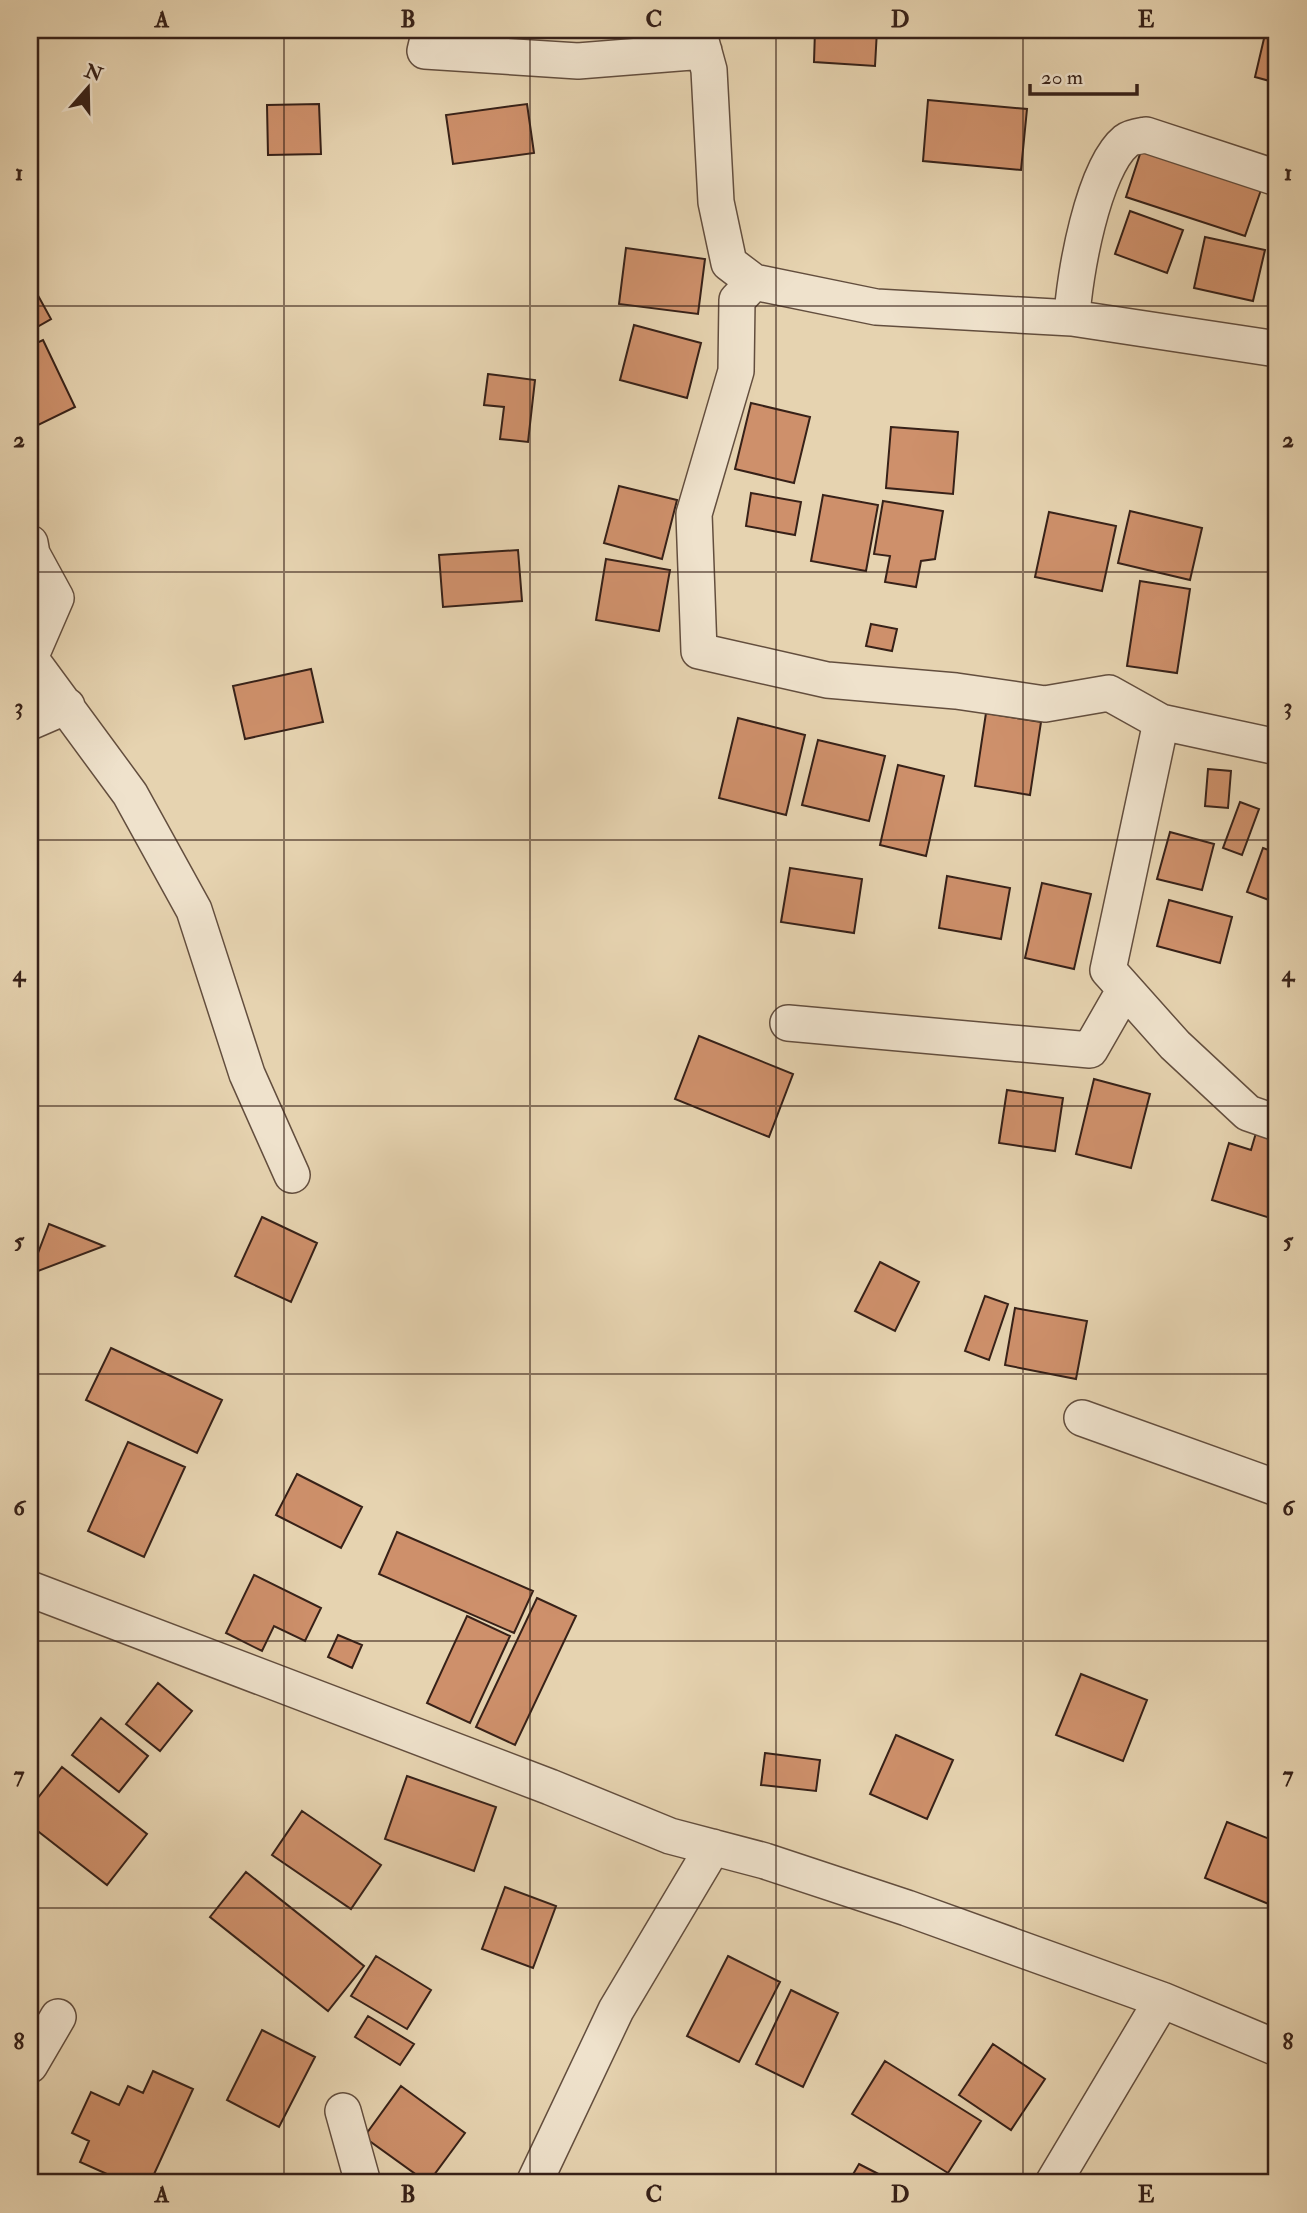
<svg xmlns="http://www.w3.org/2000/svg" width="1307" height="2213" font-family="'IM FELL Double Pica',serif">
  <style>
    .building { fill: #ce906b; stroke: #372118; stroke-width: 2 }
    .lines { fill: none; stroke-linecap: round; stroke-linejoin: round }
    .street-casing { stroke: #634e3e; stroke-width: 38 }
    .street { stroke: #efe2cc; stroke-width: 35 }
    .grid { fill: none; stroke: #372118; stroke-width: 2; stroke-opacity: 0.55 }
    .neatline { fill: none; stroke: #372118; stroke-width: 2.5 }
    .grid-label { font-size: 23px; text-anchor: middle; font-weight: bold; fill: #372118 }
  </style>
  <rect width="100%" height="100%" fill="#e6d3b0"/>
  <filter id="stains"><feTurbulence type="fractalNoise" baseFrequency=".00286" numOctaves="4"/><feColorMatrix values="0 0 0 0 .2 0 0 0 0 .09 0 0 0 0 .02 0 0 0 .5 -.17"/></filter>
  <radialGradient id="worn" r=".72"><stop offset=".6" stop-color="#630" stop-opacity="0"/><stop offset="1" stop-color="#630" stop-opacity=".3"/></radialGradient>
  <path class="building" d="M815,30H877L875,66L814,62Z
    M1266,30H1277V83L1255,77Z
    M928,100L1027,109L1021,170L923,161Z
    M319,104L321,154L268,155L267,105Z
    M527,104L534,153L453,164L446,115Z
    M1141,151L1261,190L1245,236L1126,197Z
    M1130,211L1183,230L1167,273L1115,254Z
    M1205,237L1265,250L1253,301L1194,288Z
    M626,248L705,259L698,314L619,304Z
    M30,281L51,319L30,331Z
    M634,325L701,343L687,398L620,380Z
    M43,340L75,407L30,429V346Z
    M488,374L535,380L528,442L500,439L504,407L484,405Z
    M751,403L810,417L794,483L735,469Z
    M891,427L958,432L953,494L886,488Z
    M619,486L677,500L662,559L604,543Z
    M751,493L801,502L795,535L746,526Z
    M823,495L878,505L866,571L811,561Z
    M883,501L943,511L935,559L921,561L916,587L885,582L890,556L874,554Z
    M1130,511L1202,528L1190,580L1118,563Z
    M1049,512L1116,526L1102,591L1035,577Z
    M518,550L522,601L443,607L439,555Z
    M606,559L670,570L659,631L596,620Z
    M1140,581L1190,589L1177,673L1127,666Z
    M871,624L897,629L892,651L866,646Z
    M311,669L323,722L245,739L233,686Z
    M986,713L1041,722L1030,795L975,786Z
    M738,718L805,735L786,815L719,798Z
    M818,740L885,756L869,821L802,805Z
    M898,765L944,776L926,856L880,845Z
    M1208,769L1231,771L1228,808L1205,806Z
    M1240,802L1259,809L1242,855L1223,848Z
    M1170,832L1214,844L1202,890L1157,879Z
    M1263,848L1277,853V903L1247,892Z
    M790,868L862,879L854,933L781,922Z
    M947,876L1010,888L1001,939L939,928Z
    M1042,883L1091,894L1074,969L1025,958Z
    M1169,900L1232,917L1220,963L1157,946Z
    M699,1036L793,1074L769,1137L675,1099Z
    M1094,1079L1150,1094L1131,1168L1076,1154Z
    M1007,1090L1063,1098L1055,1151L999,1143Z
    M1258,1126L1277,1131V1220L1212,1200L1229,1143L1251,1150Z
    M262,1217L317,1243L291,1302L235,1276Z
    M49,1224L104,1246L30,1274Z
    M880,1262L919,1282L895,1331L855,1311Z
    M985,1296L1008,1304L989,1360L965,1351Z
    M1015,1308L1087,1321L1076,1379L1005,1365Z
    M111,1348L222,1400L197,1453L86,1400Z
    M128,1442L185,1467L144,1557L88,1531Z
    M297,1474L362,1507L341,1548L276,1515Z
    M397,1532L533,1591L514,1633L379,1574Z
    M254,1575L321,1608L305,1641L274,1626L262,1651L226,1633Z
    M537,1598L576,1616L515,1745L476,1727Z
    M467,1616L510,1636L470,1723L427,1703Z
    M338,1635L362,1645L352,1668L328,1657Z
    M1081,1674L1147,1700L1123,1761L1056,1735Z
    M158,1683L192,1711L160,1751L126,1724Z
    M101,1718L148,1756L119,1792L72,1755Z
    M896,1735L953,1760L927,1819L870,1794Z
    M765,1753L820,1760L816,1791L761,1785Z
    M62,1767L147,1834L107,1885L30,1825V1808Z
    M407,1776L496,1807L474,1871L385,1839Z
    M302,1811L381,1865L351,1909L272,1855Z
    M1227,1822L1277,1842L1276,1907L1205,1878Z
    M246,1872L364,1966L328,2011L210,1917Z
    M505,1887L556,1906L533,1968L482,1949Z
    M376,1956L431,1990L407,2029L351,1996Z
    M728,1956L780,1982L739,2062L687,2036Z
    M1277,1965V1993L1269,1990Z
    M791,1990L838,2013L803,2087L756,2064Z
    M368,2016L414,2044L400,2065L355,2037Z
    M262,2030L315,2057L279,2127L227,2100Z
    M993,2044L1045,2079L1011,2130L959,2095Z
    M885,2061L981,2121L948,2173L852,2114Z
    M153,2071L193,2089L150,2183H127L80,2162L89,2141L72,2133L91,2092L119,2105L128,2086L143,2093Z
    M401,2086L465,2133L428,2183L364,2137Z
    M859,2164L896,2183H848Z"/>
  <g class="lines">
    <g class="street-casing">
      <path id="street" d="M430,30L425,51L578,61L704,51
        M698,30L709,70L716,202L729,263L754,282L876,307L1072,318L1277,349
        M754,282L737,300L736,371L694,514L699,651L827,680L956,691L1045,704L1109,693L1161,722L1277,747
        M1072,318C1074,276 1093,168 1126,141C1131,137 1140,136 1146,135L1277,178
        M30,543L32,554L56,598L30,658L130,794L194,910L247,1074L292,1175
        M30,722L67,706
        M1161,722L1108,970L1175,1045L1248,1113L1277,1123
        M788,1023L1090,1050L1125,989
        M1082,1418L1277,1488
        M30,1589L550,1787L670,1836L765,1861L907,1908L1162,2000L1277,2048
        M30,2065L58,2017
        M343,2111L363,2183
        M534,2183L616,2010L713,1847
        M1053,2183L1162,2000"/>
    </g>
    <use href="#street" class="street"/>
  </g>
  <path class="grid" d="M284,30V2183M530,30V2183M776,30V2183M1023,30V2183M30,306H1277M30,572H1277M30,840H1277M30,1106H1277M30,1374H1277M30,1641H1277M30,1908H1277"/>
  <rect width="1307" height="2213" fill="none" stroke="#e6d3b0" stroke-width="77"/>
  <g transform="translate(88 88) rotate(20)" stroke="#efe2cc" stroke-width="5" paint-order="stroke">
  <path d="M0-5L12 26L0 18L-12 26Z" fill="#372118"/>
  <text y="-10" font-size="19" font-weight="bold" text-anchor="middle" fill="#372118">N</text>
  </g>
  <path d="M1030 84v10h107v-10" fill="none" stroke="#372118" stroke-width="3.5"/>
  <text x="1041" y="84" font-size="21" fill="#372118" stroke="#efe2cc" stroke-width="5" paint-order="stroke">20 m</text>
  <rect x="38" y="38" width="1230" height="2136" class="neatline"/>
  <g class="grid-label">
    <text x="162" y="27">A</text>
    <text x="408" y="27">B</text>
    <text x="654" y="27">C</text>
    <text x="900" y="27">D</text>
    <text x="1146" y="27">E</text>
    <text x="19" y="180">1</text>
    <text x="1288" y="180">1</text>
    <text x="19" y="447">2</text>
    <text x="1288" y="447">2</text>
    <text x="19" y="714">3</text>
    <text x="1288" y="714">3</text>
    <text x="19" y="981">4</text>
    <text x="1288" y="981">4</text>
    <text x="19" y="1248">5</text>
    <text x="1288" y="1248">5</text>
    <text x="19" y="1515">6</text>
    <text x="1288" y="1515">6</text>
    <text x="19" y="1782">7</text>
    <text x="1288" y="1782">7</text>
    <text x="19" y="2049">8</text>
    <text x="1288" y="2049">8</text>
    <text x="162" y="2202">A</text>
    <text x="408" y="2202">B</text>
    <text x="654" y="2202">C</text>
    <text x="900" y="2202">D</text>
    <text x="1146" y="2202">E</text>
  </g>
  <rect width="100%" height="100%" filter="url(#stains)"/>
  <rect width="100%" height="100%" fill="url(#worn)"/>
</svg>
